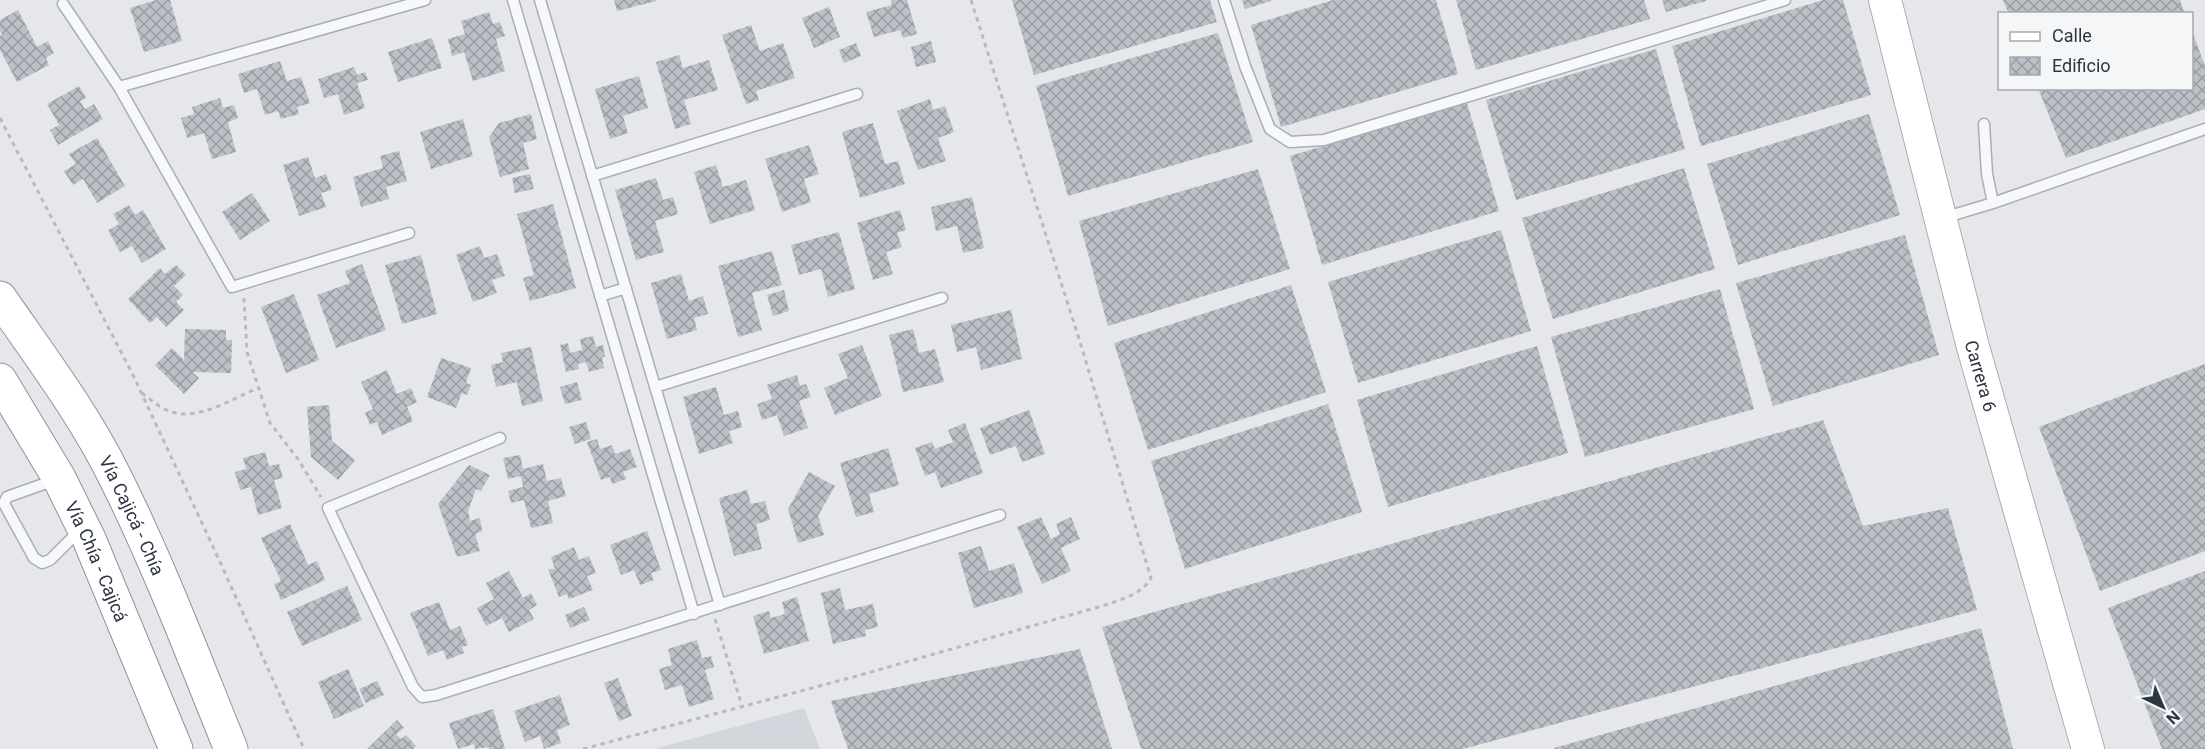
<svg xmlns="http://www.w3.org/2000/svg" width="2205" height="749" font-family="Roboto,sans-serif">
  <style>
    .built { fill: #d3d6dd }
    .building { fill: url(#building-cross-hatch) }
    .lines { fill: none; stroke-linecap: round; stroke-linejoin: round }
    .lane-casing { stroke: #aaaeb5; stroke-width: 13 }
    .secondary-casing { stroke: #aaaeb5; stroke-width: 34 }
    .highway-casing { stroke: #8d94a0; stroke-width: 35 }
    .path { stroke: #b7babe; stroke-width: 3; stroke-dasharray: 4.5 4.5; stroke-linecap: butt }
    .lane { stroke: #f7f8f9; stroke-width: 10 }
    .secondary { stroke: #fff; stroke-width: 32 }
    .highway { stroke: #fff; stroke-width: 33 }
    .labels { text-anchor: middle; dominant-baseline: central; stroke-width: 6; stroke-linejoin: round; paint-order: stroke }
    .street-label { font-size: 18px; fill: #2e3542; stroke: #f4f6f8 }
  </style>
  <defs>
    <pattern id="building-cross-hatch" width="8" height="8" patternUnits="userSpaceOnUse" patternTransform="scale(1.5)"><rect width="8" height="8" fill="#bcc0c7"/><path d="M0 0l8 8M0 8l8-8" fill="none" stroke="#999da3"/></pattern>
  </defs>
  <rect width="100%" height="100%" fill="#e5e7eb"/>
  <path class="built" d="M804,708L820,749H654Z"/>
  <path class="building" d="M156,0H170L182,41L144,52L130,8Z
    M614,0H656V1L617,11Z
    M891,0H907L917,34L903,38L900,30L874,37L866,12L892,5Z
    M1012,0H1210L1217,22L1034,75Z
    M1242,0H1271V1L1245,9Z
    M1333,0H1436L1458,74L1281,127L1251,25Z
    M1456,0H1644L1650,19L1476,70Z
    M1662,0H1706V1L1666,12Z
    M1823,0H1843L1871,95L1701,146L1672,46Z
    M2003,0H2180L2185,14H2009Z
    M829,7L840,37L814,48L802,18Z
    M18,10L37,47L48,41L54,53L46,58L49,65L17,82L0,50V36L2,35L0,30V20Z
    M489,12L493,24L500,22L505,36L496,39L505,71L473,81L464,52L452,56L448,39L465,34L461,21Z
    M751,25L760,51L783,43L795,78L756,91L759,100L746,104L722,35Z
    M2192,31L2205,66V109L2066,158L2038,88H2192Z
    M1218,33L1253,142L1068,196L1036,86Z
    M432,38L442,68L398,82L388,52Z
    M931,41L936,62L916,67L911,47Z
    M856,43L861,56L844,63L839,50Z
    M1656,49L1685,149L1516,200L1486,100Z
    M679,55L683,68L709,60L718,90L684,100L691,124L675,129L656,62Z
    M280,61L287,81L301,77L310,103L297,107L299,114L281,119L278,111L265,115L257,89L244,93L238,74Z
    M354,67L357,75L365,72L368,80L357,83L365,108L344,115L338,94L324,98L318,79Z
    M639,76L648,108L623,116L628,133L610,139L595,89Z
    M79,86L86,98L80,101L85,109L94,104L103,119L58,145L50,130L59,125L47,104Z
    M220,98L223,108L234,105L238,118L228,122L236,152L212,159L204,133L187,138L181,118L194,114L192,107Z
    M930,99L933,110L945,106L954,132L938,138L946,161L918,170L897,111Z
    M1467,103L1499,211L1322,265L1290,156Z
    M531,114L537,139L523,143L529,169L500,177L489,137L499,123Z
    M1869,114L1900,215L1738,265L1707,164Z
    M463,119L473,156L431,169L420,132Z
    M873,123L885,164L898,161L905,184L860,198L842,132Z
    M97,138L125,186L97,203L83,179L73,185L64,171L76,164L69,154Z
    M809,145L819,174L804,179L811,202L782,212L765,159Z
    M399,151L407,181L386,187L389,199L361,207L353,177L383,168L380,156Z
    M308,157L315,178L326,174L332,190L321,193L326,207L299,216L283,165Z
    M716,165L723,187L746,180L755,210L710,224L694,172Z
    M1684,168L1715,269L1553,319L1522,218Z
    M1258,169L1290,269L1108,326L1079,221Z
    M530,174L534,189L515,193L512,178Z
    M656,178L663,200L673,197L678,214L655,221L664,252L636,260L615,190Z
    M252,193L270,221L240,240L222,212Z
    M972,197L984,248L963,253L957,226L936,231L931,207Z
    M553,204L576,288L530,301L523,278L534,275L517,214Z
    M129,205L135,215L143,210L166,249L142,263L132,246L120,252L108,230L119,224L113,214Z
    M900,210L906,230L897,233L902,247L886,252L893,274L873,280L857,223Z
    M1501,230L1531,331L1358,383L1328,282Z
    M839,232L855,289L828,297L821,269L799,275L791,245Z
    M1905,235L1939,355L1773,406L1736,283Z
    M480,246L484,258L497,254L505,276L492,280L497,293L473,302L456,255Z
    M772,251L782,285L752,293L762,330L738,337L718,266Z
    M421,255L437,314L402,324L385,265Z
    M362,264L386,330L336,348L317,295L350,283L345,271Z
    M176,265L186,275L174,286L183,295L176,302L184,310L166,327L157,317L150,323L128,299L160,268L165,274Z
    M681,274L689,301L703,296L708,314L694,318L697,330L667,339L651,283Z
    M1291,285L1326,392L1148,450L1114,343Z
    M1720,289L1754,409L1585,457L1551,337Z
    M784,290L789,311L773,316L767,295Z
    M294,294L319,360L286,373L261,307Z
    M1011,310L1022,359L981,370L976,347L957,352L951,325Z
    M185,329L226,330V340H232L231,373L192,372L199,378L184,394L155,365L172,348L184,360Z
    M913,329L919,353L935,349L944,382L903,392L889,335Z
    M593,336L596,347L603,345L605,357H602L604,368L589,372L586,362L578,364L579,369L566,372L560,345L568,343L570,353L582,350L580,339Z
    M862,345L882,396L835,415L824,388L848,378L838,354Z
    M1537,346L1568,453L1388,507L1357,400Z
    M531,347L543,401L522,406L517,382L496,387L491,365L503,362L501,353Z
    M441,358L471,368L466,383L471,385L467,395L462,393L456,408L427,397Z
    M2205,364V551L2100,591L2039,427Z
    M387,370L397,394L411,388L417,402L407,407L413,421L382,435L377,422L370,425L365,413L373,409L361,382Z
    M797,375L800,386L806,384L811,397L799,401L808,428L784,436L777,415L762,420L757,404L772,399L767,385Z
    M577,382L582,400L565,404L560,387Z
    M716,387L724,415L738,411L742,427L729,431L733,443L699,454L683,397Z
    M1328,404L1362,512L1185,569L1151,461Z
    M329,405L332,441L355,460L338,480L311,457L307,407Z
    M1029,410L1045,454L1022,462L1016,446L990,455L980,428Z
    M1823,420L1863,526L1948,508L1977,610L1463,749H1141L1102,627Z
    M586,422L591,439L575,444L569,427Z
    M965,423L983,473L941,488L935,472L925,476L915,448L932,442L935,449L953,442L948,430Z
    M597,439L600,449L612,445L615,454L630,449L637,467L623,472L626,479L612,484L610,477L601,480L587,442Z
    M888,448L899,485L869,494L874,512L856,517L840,463Z
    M265,452L269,466L279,464L283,478L274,480L282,508L258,515L251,487L240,490L235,472L246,469L243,458Z
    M520,455L523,469L543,464L547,481L561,478L566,496L548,501L553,523L531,528L524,500L511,503L508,491L523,487L521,476L508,479L503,458Z
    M469,465L490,475L481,491L476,489L468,511L470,521L480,518L482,531L475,534L480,551L457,557L438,504Z
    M809,472L835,486L818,516L824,535L798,543L788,509Z
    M747,490L751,504L765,501L770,520L756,524L762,549L734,556L719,498Z
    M1041,517L1051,539L1060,534L1056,524L1071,517L1080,539L1061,548L1071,571L1042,584L1017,527Z
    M290,524L308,565L317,561L325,580L281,600L274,584L281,581L261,538Z
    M647,531L661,570L651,573L654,580L640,585L634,570L621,575L610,545Z
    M981,546L989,571L1014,563L1023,593L974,608L958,553Z
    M574,547L579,560L589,556L596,573L587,576L593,590L569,599L567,594L559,597L548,569H555L551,557Z
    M509,571L523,598L531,593L537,605L529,610L534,619L509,632L502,618L486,626L477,608L494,599L486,583Z
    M2205,571V749H2162L2108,608Z
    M347,586L362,620L302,646L287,612Z
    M840,588L845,610L873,604L878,627L865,630L866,636L833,644L821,593Z
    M797,597L809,641L764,654L753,616L769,611L771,618L785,614L782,602Z
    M439,602L450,630L460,626L468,645L462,647L464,653L447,660L443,650L428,656L410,613Z
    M584,607L590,620L570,628L565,615Z
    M1981,628L2013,749H1554V748Z
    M697,640L702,658L711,656L714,667L705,670L714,699L689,707L682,685L665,690L659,669L672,665L668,649Z
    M1080,649L1112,749H848L831,701Z
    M348,669L364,706L334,719L318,682Z
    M618,678L632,716L619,721L604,683Z
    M377,681L384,695L366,703L359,689Z
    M560,695L570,725L557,730L561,743L544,749L540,736L525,742L514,711Z
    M493,709L505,749H489V747L475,749L474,744L458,749L449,723Z
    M397,720L404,728L396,734L401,739L406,735L416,746L413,749H367Z"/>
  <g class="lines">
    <g class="lane-casing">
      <path id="lane" d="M513,0L694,614
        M540,0L720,605
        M1224,0L1245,66L1270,129L1290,142L1324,140L1785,0
        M63,4L119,87L232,287L409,233
        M119,87L425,0
        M1984,124L1987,174L1993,203
        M592,176L857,94
        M1943,218L1993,203L2205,129
        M600,296L626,288
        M655,387L942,298
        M500,438L328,508L413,687L422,697L436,695L1000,515
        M55,480L7,497L4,503L7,509L34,558L42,563L50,560L81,529"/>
    </g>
    <g class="secondary-casing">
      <g id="secondary">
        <path id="s1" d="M1885,0L1973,347L2088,749"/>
      </g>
    </g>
    <g class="highway-casing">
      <g id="highway">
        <path id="s2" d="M0,298C40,356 84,414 115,477C159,565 194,658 231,749"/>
        <path id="s3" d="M0,380L59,478L89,539L176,749"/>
      </g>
    </g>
    <path class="path" d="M0,118L134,377L221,564L304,749
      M244,298L247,352L270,423L298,459L321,497
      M142,393C150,399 160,408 169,411C198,422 231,399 258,388
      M715,619L742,706
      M583,749L857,676L1109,604C1124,598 1142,594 1151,578L1080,342L971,0"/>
    <use href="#lane" class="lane"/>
    <use href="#secondary" class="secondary"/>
    <use href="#highway" class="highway"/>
  </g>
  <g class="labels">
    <g class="street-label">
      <text stroke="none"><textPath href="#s1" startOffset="388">Carrera 6</textPath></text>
      <text stroke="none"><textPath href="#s2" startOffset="255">Vía Cajicá - Chía</textPath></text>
      <text stroke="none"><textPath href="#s3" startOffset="206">Vía Chía - Cajicá</textPath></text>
    </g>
  </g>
  <rect x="1998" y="12" width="195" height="78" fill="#f4f6f8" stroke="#a5a9af" stroke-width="1.5"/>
  <rect x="2010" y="32" width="30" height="9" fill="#ffffff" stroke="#a5a9af" stroke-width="1.5"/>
  <text x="2052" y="42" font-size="18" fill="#2e3542">Calle</text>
  <rect x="2010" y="57" width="30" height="18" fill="url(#building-cross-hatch)" stroke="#a5a9af" stroke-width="1.5"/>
  <text x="2052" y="72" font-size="18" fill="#2e3542">Edificio</text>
  <g transform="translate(2163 707) rotate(136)" stroke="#f4f6f8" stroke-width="4.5" paint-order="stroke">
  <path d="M0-4.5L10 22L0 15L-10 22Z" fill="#2e3542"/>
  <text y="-9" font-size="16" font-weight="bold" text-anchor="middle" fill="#2e3542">N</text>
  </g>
</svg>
